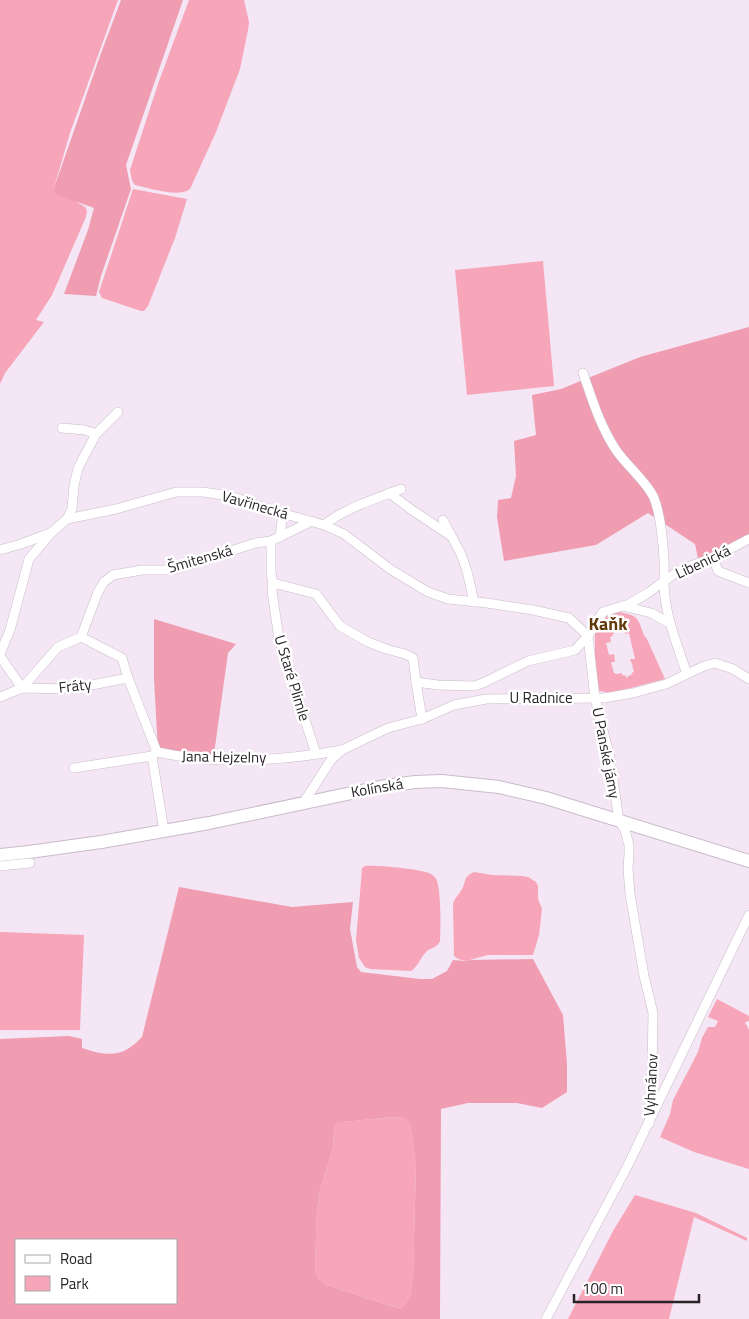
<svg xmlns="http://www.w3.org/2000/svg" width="749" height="1319" font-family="'Titillium Web',sans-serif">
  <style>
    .green { fill: #f7a5b9; fill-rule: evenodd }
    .forest { fill: #f09cb1; fill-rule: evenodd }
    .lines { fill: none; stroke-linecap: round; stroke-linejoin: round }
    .street-casing { stroke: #c9bbca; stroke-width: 10 }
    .secondary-casing { stroke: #c9bbca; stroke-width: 14 }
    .street { stroke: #fff; stroke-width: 9 }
    .secondary { stroke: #fff; stroke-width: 12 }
    .labels { text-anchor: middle; stroke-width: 5; stroke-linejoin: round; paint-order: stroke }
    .street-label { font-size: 15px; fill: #282329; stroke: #fff }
    .quarter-label { font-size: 18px; font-weight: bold; fill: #61390b; stroke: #fff }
  </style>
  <rect width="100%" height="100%" fill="#f4e6f5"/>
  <g class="green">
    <polygon points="0,0 118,0 70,133 54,188 85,207 87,211 86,217 52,295 36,320 44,322 5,373 0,384"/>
    <path d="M 189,0 L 244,0 L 249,22 L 248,30 L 240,69 L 216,132 L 190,189 C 180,198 148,188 135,185 L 132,181 L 130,170 L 158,84 Z"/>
    <polygon points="133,189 187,199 175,238 148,306 144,311 141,311 102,298 99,292"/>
    <polygon points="543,261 554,386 467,395 455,270"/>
    <path d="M 619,612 C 641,616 637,619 645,637 L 646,637 L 665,679 L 611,693 L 599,691 L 595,667 L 595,629 L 606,614 ZM 624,625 L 623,627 L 625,634 L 629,633 L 635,659 L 630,659 L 632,664 L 633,665 L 632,665 L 634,672 L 633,672 L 631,675 L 631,676 L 630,675 L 626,678 L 626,676 L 623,675 L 622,676 L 622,673 L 617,674 L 614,673 L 611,662 L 615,662 L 614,654 L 609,655 L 606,643 L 611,642 L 610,637 L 612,637 L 612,635 L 614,634 L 612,627 L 614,628 L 617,626 L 620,627 Z"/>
    <path d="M 365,866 C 377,865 421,869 431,874 C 433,875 435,877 436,879 C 441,886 441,931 440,941 C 437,948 432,947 427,951 C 420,957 419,966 411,971 L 370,969 L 365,967 L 359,958 L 356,940 L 361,881 L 362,868 Z"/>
    <path d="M 474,872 L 492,875 L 521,876 L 528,877 L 536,882 L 538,886 L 538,899 L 542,909 L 539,935 L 533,955 L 488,955 L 466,961 L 458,959 L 454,956 L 453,904 C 455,897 459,895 462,889 C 467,881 462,878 474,872 Z"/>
    <polygon points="0,932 84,935 80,1030 0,1030"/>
    <polygon points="717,999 749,1016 749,1021 745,1022 749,1030 749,1169 694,1152 660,1137 670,1114 673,1100 698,1052 702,1038 708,1027 715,1027 718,1021 708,1017"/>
    <polygon points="393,1117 403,1118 410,1123 416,1164 413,1277 410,1296 404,1306 402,1308 390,1306 327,1285 318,1278 316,1273 315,1265 317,1210 320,1190 333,1148 334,1130 336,1124 343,1122"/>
    <polygon points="635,1195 696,1213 747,1238 747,1241 694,1217 669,1319 568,1319 613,1231"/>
  </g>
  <g class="forest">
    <polygon points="121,0 183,0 126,165 131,189 101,276 96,296 64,294 88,230 94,208 58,195 54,192 54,188 100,56"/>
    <polygon points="749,327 749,538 699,563 695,544 648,513 596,545 504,561 497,517 498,500 511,498 516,476 514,441 536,435 532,395 561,389 640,357"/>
    <polygon points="154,619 236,644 228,653 213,761 158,751 154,679"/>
    <path d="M 179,887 L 292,907 L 353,902 L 350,929 L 357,967 L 361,972 L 420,979 L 432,979 L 447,971 L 453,960 L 466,961 L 471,960 L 533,959 L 563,1015 L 567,1064 L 567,1092 L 542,1108 L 517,1103 L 468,1103 L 441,1109 L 440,1319 L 0,1319 L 0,1039 L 69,1036 L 82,1039 L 82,1048 C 96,1053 115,1058 129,1048 C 134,1045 138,1041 142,1037 ZM 393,1117 L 403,1118 L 410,1123 L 416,1164 L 413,1277 L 410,1296 L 404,1306 L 401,1308 L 390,1306 L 327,1285 L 318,1278 L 316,1273 L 315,1265 L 317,1210 L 320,1190 L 333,1148 L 334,1130 L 336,1124 L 343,1122 ZM 16,1240 L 176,1240 L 176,1303 L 16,1303 Z"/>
  </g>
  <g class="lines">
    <g class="street-casing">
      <g id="street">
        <path d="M 583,373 C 592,399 600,426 616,450 C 626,465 648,483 654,498 C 662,518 665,560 664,581 L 648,593 L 629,604 L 603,612 L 588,636 L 595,698 L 610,758 L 619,821 L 625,830 L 629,845 L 629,854 L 628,869 L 630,894 L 644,976 L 653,1013 L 652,1071 L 649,1124"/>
        <polyline points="62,428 85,430 96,434"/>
        <polyline points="389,493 412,510 451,536"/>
        <polyline points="67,519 116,509 176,492 203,492 230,496 281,513 324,525 344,534 390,569 428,592 448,599 487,603 533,610 569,618 588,636 575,650 528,661 483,683 474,686 438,685 416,682"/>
        <polyline points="443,520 461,554 467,571 474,602"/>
        <path d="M 324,525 C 342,510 379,497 401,489"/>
        <polyline points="280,537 282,520 281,513"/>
        <polyline points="271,541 271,573 273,583 272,591 279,639 316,754"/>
        <polyline points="0,550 21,544 50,533"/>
        <polyline points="713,558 718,571 749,583"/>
        <polyline points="273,583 316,594 340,626 368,642 386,649 405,654 413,658 416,682 422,719"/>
        <polyline points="623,606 651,613 669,623"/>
        <polyline points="81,637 122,658 128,678 157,752"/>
        <polyline points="0,654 10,630 29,559 51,533 67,519 72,509 74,486 78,468 96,434 118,412"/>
        <polyline points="0,656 22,688"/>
        <path d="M 687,674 C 677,644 664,614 664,581 L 682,569 L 713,558 L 749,539"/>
        <polyline points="22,688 58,647 81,637 98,592 104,582 113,575 142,570 173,570 255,543 271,541 312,521"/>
        <polyline points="0,697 22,688 71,689 128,678"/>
        <path d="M 157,752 C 217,765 282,761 342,750"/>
        <polyline points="157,752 152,756 164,831"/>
        <polyline points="74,768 152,756"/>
        <polyline points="304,802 331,760 342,750 388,728 422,719 454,705 486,699 604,698 633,693 666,684 704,666 715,663 733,669 749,679"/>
        <polyline points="0,866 30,863"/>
        <polyline points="546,1319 627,1167 749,915"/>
      </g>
    </g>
    <g class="secondary-casing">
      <polyline id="secondary" points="0,855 29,852 101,842 209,823 380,787 415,782 442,781 499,787 546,798 749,861"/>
    </g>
    <use href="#street" class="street"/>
    <use href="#secondary" class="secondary"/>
  </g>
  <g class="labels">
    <g class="street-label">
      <text transform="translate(255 505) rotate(16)" y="5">Vavřinecká</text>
      <text transform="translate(200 559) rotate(-16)" y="5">Šmitenská</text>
      <text transform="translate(703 562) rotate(-25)" y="5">Libenická</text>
      <text transform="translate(292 678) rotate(73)" y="5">U Staré Plimle</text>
      <text transform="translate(75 686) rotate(-6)" y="5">Fráty</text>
      <text x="541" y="703">U Radnice</text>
      <text transform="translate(606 753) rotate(79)" y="5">U Panské jámy</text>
      <text transform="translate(224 757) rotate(1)" y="5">Jana Hejzelny</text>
      <text transform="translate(377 788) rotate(-10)" y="5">Kolínská</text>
      <text transform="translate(651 1085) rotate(-87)" y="5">Vyhnánov</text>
    </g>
    <g class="quarter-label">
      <text x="608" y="630">Kaňk</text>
    </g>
  </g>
  <rect x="15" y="1239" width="162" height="65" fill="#ffffff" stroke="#a9a7a9"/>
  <rect x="25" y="1255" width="25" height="8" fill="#ffffff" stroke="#a9a7a9"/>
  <text x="60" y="1264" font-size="15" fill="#282329">Road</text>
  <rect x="25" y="1276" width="25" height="15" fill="#f7a5b9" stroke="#a9a7a9"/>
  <text x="60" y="1289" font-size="15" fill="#282329">Park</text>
  <path d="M574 1294v8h125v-8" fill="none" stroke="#282329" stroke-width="2.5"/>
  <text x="582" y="1294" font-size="15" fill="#282329" stroke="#ffffff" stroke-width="4" paint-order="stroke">100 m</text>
</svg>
